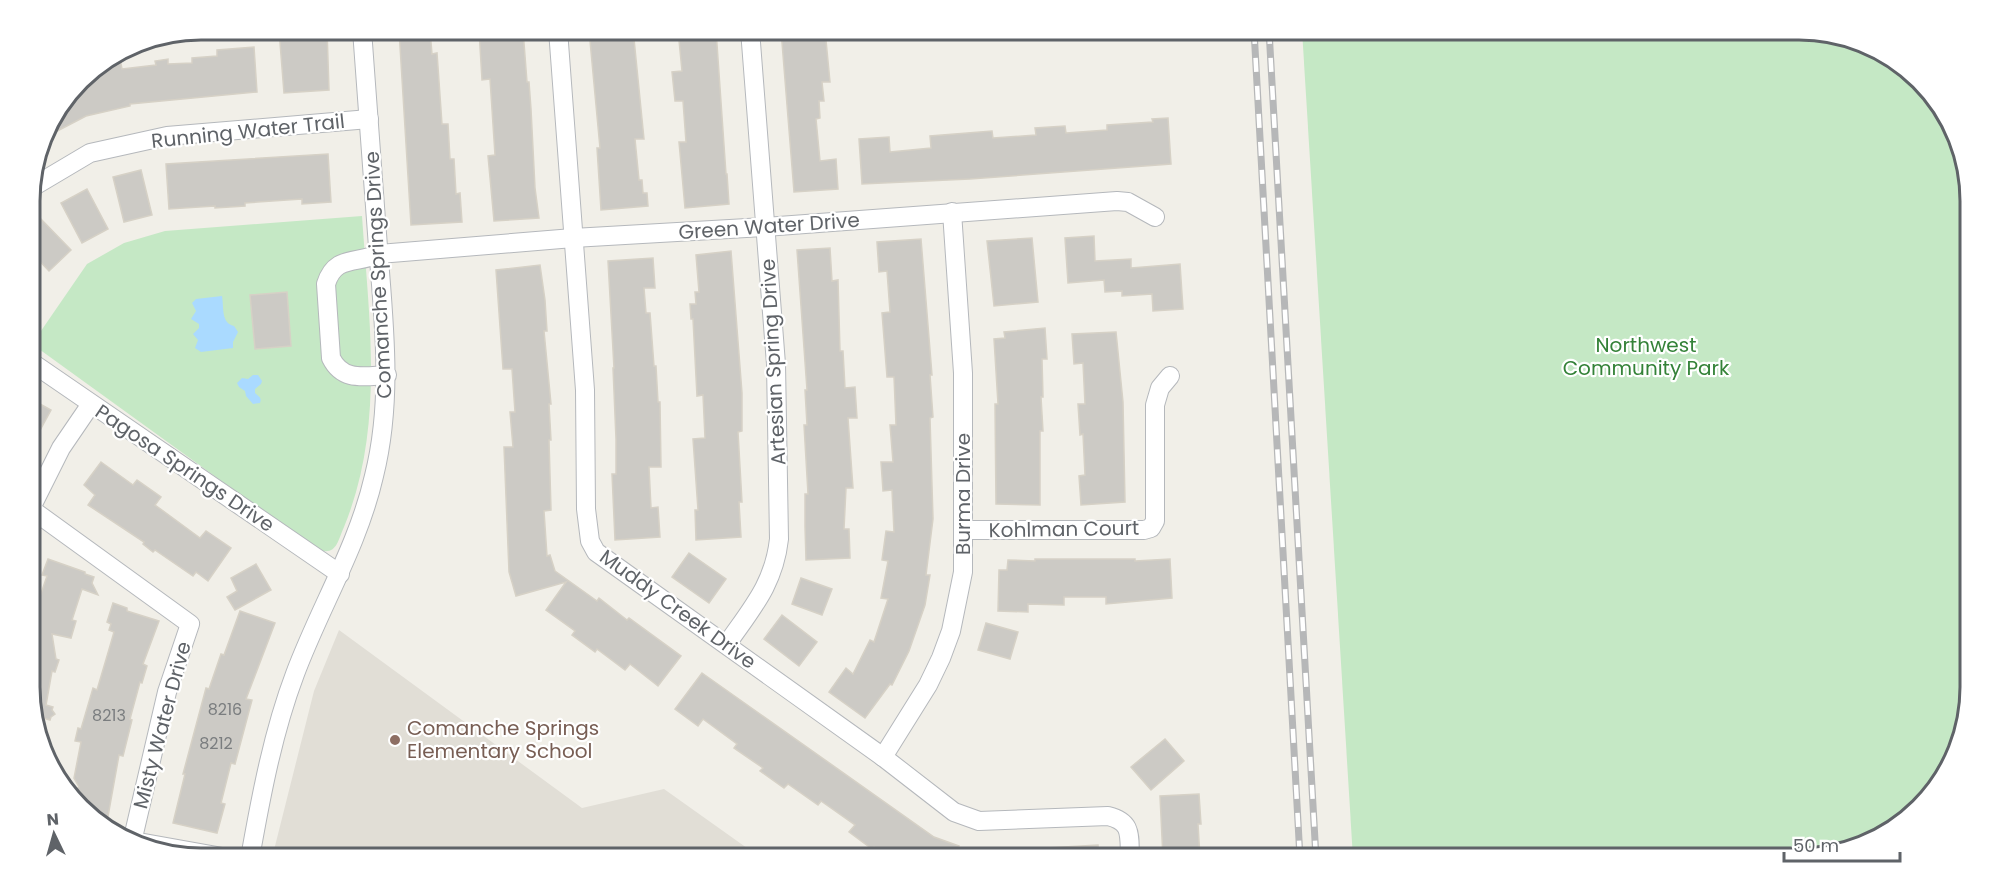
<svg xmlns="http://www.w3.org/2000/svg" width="2000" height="888" font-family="Poppins,sans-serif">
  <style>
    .education { fill: #e1ded6 }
    .green { fill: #c5e8c5 }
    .water { fill: #aadaff }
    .building { fill: #cccac5; stroke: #d6d1c6; stroke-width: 1.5 }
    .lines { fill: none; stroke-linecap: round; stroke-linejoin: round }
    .minor-casing { stroke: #b5b8bc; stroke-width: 20 }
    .minor { stroke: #fff; stroke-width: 18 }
    .rail-casing { stroke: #b6b7b8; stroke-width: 7 }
    .rail { stroke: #fff; stroke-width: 4.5; stroke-dasharray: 14; stroke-linecap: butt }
    .education-dot { fill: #8d6e63; stroke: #fff; stroke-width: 2 }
    .labels { text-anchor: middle; stroke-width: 4.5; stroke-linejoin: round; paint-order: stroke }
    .number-label { font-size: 16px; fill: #7a7d7f }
    .street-label { font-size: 20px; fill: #5f6368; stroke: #fff }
    .park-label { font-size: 20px; fill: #348238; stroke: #fff }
    .education-label { font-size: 20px; fill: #785e54; stroke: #fff; text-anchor: start }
    .rim { fill: none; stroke: #5f6368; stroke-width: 3 }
  </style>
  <rect width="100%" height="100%" fill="#f1efe8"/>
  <polygon class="education" points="339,630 582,808 664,789 761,858 272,858 314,691"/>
  <g class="green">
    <polygon points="1302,30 1798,30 1864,43 1934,97 1968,179 1970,686 1957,752 1894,829 1809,858 1353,858"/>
    <path d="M 362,216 C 369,320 385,427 344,527 C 337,543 336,558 314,548 L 32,344 L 87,264 L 124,243 L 165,231 Z"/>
  </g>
  <g class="water">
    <path d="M 222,296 C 224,308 221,323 234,326 L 238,332 L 233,342 L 233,348 L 201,352 L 195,348 L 198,340 L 193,334 L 199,328 L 199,324 L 191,319 L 196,311 L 192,303 L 196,299 Z"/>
    <path d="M 253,375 L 258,375 L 262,381 L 261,384 L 255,389 L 255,393 C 259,397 262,397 260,403 L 253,404 L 246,396 L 245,391 L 239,387 L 237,383 L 242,378 L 248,379 Z"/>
  </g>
  <g class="building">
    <polygon points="279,30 327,30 329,90 284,93"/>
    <polygon points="399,30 430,30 432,54 437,53 442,124 448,124 450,159 454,159 456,194 460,193 462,222 411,225"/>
    <polygon points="479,30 523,30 527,82 529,82 531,109 535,188 539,218 494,221 488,156 495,155 490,79 482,80"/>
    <polygon points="589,30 628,30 628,39 634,39 644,139 635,139 639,180 642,180 643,193 647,193 648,206 601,210 597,148 600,148"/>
    <polygon points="678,30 716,30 726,174 727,174 729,204 685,208 679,142 686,142 683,101 675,101 672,72 682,71"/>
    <polygon points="781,30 825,30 830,82 822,82 824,101 819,101 820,118 816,119 820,161 836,159 838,189 794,192"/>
    <polygon points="254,47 257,92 130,104 130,106 86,116 44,138 48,126 88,73 105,62 120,59 122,69 156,65 155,61 168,59 168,64 192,63 192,58 217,56 217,50"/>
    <polygon points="1168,118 1171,164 970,179 862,184 859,139 889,137 890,152 931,148 930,136 992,131 993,138 1036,135 1035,128 1065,126 1066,133 1107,130 1107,125 1153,122 1152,119"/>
    <polygon points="328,154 331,202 302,204 302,199 245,203 245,206 215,208 215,206 169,209 166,164"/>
    <polygon points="141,170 152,215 124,222 113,177"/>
    <polygon points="87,189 108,229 82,243 61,203"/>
    <polygon points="39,217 71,250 49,271 31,252 30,225"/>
    <polygon points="1094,236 1095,261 1131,259 1131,268 1180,264 1183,309 1153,311 1152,294 1122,296 1122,291 1105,292 1104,280 1068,283 1065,238"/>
    <polygon points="1032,238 1038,302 994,306 987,241"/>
    <polygon points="921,239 932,375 930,375 933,417 930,418 933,519 926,575 930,575 925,605 909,651 892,685 890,684 865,718 829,692 846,668 853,674 870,640 874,642 888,599 881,598 888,561 882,560 886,531 894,532 892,490 883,491 881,462 893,462 890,425 896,425 894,377 887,377 882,313 890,312 887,271 879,272 877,242"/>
    <polygon points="830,248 832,281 838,280 840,351 843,351 845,388 855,387 857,418 848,418 853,488 846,488 844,529 849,529 850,558 806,560 805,526 805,494 808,494 804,425 807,425 805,390 807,390 797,250"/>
    <polygon points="731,251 742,393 742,431 738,432 742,502 739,502 741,537 696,540 695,510 698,510 693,439 705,438 703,395 697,396 693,319 691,319 690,304 696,304 695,292 699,292 696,255"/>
    <polygon points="653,258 655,288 644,288 646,313 650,313 654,366 656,366 658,402 660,402 661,467 649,467 651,508 658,507 660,537 615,540 612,474 616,474 616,439 613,368 614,368 608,261"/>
    <polygon points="540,265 545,300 547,331 544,331 551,404 549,404 551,440 549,440 551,510 544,511 547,556 550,555 555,571 597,601 599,598 627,620 629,618 681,656 658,686 630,664 625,670 597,649 595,652 572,635 575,631 546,610 566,582 516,596 509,572 504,447 513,447 510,412 515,412 512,369 503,369 496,270"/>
    <polygon points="287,292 291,346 255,349 250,295"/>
    <polygon points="1045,328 1047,359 1042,359 1043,397 1041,397 1043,431 1040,431 1040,505 996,504 995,404 998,404 994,339 1005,338 1004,332"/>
    <polygon points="1116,332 1123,402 1125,502 1081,505 1079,476 1085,475 1083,434 1080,435 1078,404 1085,404 1083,363 1074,364 1072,334"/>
    <polygon points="31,399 51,410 31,447"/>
    <polygon points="101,462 133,485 137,480 161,497 155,505 200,538 206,531 231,548 208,581 196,572 193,576 155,550 153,552 143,544 144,542 88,505 95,495 84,485"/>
    <polygon points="689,553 726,579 709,603 672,577"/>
    <polygon points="48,559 85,572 85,574 94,577 92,583 98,595 82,589 72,620 76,621 71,638 52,634 56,659 59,660 55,672 52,671 46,705 53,707 52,710 55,714 51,717 50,720 43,718 40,729 32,709 31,606 36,608 47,576 42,575"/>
    <polygon points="1035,559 1135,559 1135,561 1170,559 1172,598 1106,604 1106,597 1064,597 1064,605 1028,604 1028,612 998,611 999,570 1007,570 1008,560 1035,561"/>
    <polygon points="256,564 271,590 235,610 227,597 237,591 231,578"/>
    <polygon points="801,578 832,589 822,615 792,604"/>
    <polygon points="113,603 127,608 127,611 159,621 143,664 147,666 142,683 140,682 130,719 132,720 123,756 119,755 107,822 69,794 79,787 74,778 81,742 75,741 78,728 81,729 93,688 97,690 110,646 114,632 109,630 111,624 107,622"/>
    <polygon points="240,611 275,623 246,699 252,700 235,764 231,763 221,803 225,804 217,833 173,823 185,774 183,774 206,688 209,689 221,654 224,655"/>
    <polygon points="782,615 817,642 799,666 764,639"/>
    <polygon points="986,623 1018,632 1010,659 978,650"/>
    <polygon points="702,673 934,837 959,846 955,858 889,858 874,847 872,849 849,832 855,825 821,801 818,805 788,784 784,788 760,771 763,768 734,748 737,744 703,719 698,726 675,709"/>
    <polygon points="1165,739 1184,761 1151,790 1131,767"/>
    <polygon points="1199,794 1201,824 1198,824 1200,858 1163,858 1160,796"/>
    <polygon points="1098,845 1099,858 1048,858 1047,848"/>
  </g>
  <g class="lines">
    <g class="minor-casing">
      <g id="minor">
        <path d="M 558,30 L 585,390 L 586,509 L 590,541 L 596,552 L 883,757 L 954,812 L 979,821 L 1108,816 C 1133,822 1129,836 1130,858"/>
        <polyline points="31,188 90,153 167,136 369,119"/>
        <polyline points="31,362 340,574"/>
        <path d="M 387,375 C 364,376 343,382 331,358 L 326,284 C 335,255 356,264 379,254 L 573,238 L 765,227 L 1117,201 L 1128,202 L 1155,217"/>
        <polyline points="31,508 61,448 91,404"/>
        <polyline points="31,509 190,624 167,692 132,842"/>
        <polyline points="963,530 1144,530 1151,528 1155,521 1155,405 1160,388 1170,376"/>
        <path d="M 727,644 C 752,608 774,584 779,539 L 776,364 L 750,30"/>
        <polyline points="883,757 928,685 941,658 951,631 963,572 963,373 952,212"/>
        <polyline points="133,841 228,858"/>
        <path d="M 250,858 C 261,796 273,732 295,674 C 320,607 358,546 374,476 C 393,400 384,324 378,247 C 373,174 367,102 362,30"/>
      </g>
    </g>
    <use href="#minor" class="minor"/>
    <g class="rail-casing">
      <g id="rail">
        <polyline points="1254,30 1300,858"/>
        <polyline points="1269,30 1316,858"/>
      </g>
    </g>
    <use href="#rail" class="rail"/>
  </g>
  <circle class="education-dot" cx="395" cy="740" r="6"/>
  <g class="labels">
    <g class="number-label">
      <text x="225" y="715">8216</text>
      <text x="109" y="721">8213</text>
      <text x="216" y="749">8212</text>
    </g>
    <g class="street-label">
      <text transform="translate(248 131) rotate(-6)" y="7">Running Water Trail</text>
      <text transform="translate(769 226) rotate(-4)" y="7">Green Water Drive</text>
      <text transform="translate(378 275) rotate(-93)" y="7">Comanche Springs Drive</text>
      <text transform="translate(773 362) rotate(-93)" y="7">Artesian Spring Drive</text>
      <text transform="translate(185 468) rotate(34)" y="7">Pagosa Springs Drive</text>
      <text transform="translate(963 494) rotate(-90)" y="7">Burma Drive</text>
      <text transform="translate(1064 529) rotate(-1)" y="7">Kohlman Court</text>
      <text transform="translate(678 609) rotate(36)" y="7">Muddy Creek Drive</text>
      <text transform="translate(162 725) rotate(-75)" y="7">Misty Water Drive</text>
    </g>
    <g class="park-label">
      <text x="1646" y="352">Northwest<tspan x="1646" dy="23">Community Park</tspan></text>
    </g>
    <g class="education-label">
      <text x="407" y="735">Comanche Springs<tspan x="407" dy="23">Elementary School</tspan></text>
    </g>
  </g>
  <path d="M0 0H2000V888H0ZM201 40H1799A161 161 0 0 1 1960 201V687A161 161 0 0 1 1799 848H201A161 161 0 0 1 40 687V201A161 161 0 0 1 201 40Z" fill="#fff" fill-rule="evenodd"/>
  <path class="rim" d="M201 40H1799A161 161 0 0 1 1960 201V687A161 161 0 0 1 1799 848H201A161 161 0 0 1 40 687V201A161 161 0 0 1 201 40Z"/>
  <g transform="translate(54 834) rotate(355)" stroke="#ffffff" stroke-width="4.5" paint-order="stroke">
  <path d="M0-4.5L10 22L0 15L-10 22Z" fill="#5f6368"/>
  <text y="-9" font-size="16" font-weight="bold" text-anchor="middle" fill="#5f6368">N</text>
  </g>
  <path d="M1784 852v9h116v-9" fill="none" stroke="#5f6368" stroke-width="3"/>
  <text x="1793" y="852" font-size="18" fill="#5f6368" stroke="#ffffff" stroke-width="4.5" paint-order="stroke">50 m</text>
</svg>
